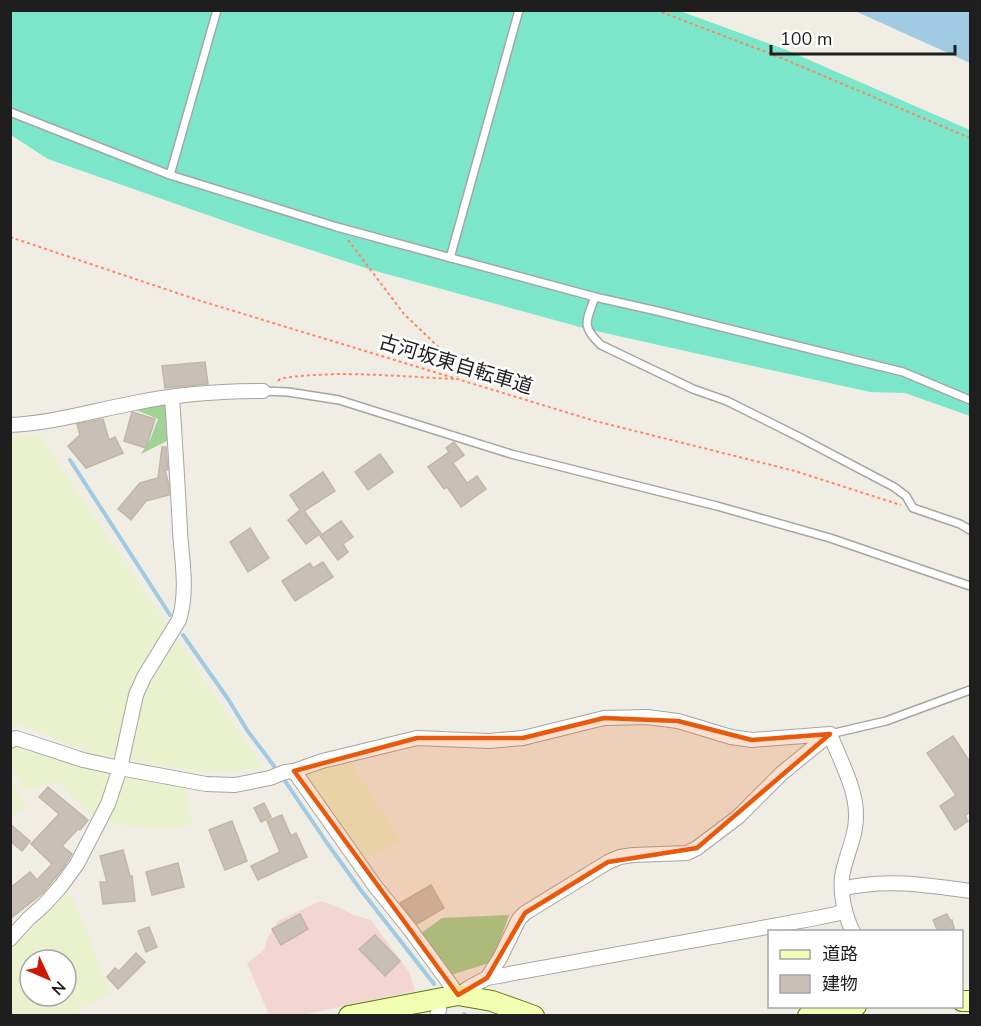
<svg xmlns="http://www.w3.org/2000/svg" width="981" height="1026" font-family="'Nunito Sans','Noto Sans JP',sans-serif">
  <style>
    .commercial { fill: #f3d6d1 }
    .farmland { fill: #eaf1cd; fill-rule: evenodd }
    .forest { fill: #a0d395 }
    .pitch { fill: #7be6c9 }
    .water { fill: #a0cbe2 }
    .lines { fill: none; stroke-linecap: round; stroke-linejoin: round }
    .stream { stroke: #a0cbe2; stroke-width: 4 }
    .building { fill: #c8c0b6; stroke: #c3b6a5; stroke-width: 1.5 }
    .lane-casing { stroke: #a5a5a5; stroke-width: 10 }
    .street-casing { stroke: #a5a5a5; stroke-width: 16 }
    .secondary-casing { stroke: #5f7b00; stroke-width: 22 }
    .path { stroke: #ff8766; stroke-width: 2; stroke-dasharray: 3 3; stroke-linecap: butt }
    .lane { stroke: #fff; stroke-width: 7 }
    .street { stroke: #fff; stroke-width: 14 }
    .secondary { stroke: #f2ffb3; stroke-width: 20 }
    .marked { fill: #e8590c; fill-opacity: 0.2; stroke: #e8590c; stroke-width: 4.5; stroke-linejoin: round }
    .labels { text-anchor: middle; stroke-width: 5; stroke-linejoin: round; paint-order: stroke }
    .street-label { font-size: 20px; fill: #1e1e1e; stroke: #fff }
  </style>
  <rect width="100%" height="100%" fill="#f0ede4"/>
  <polygon class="commercial" points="320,901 333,905 354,915 371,920 409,972 415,991 302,1015 269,1015 247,963 264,950 267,939 278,921"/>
  <g class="farmland">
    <polygon points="39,434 263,768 201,772 94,754 19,724 11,730 11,437"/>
    <polygon points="21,744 185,786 192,824 163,829 136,827 110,822 90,813 57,781 25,791 11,767 10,749"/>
    <polygon points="349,761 401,841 365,859 302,775"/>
    <polygon points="10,777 27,807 11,815 10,815"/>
    <path d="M 70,891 L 111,994 L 78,1009 L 80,1015 L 11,1016 L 11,951 L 22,934 L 40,913 ZM 30,960 L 66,960 L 66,996 L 30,996 Z"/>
  </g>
  <g class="forest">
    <polygon points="161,402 168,409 167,441 141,454 150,440 158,419 131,408"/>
    <polygon points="509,915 498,946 489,963 451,975 420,934 442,918"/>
  </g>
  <polygon class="pitch" points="10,11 680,11 784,49 970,130 970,416 905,393 870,392 587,329 372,270 262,234 48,159 11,135"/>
  <polygon class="water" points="855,11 970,11 970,63"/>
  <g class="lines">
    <g class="stream">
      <polyline points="70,460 170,615"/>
      <polyline points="183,635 228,699 247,730 274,766"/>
      <polyline points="285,781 327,843 360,889 434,984"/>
      <polyline points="464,1014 466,1016"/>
    </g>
  </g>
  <g class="building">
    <polygon points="205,362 208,384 165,388 162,366"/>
    <polygon points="132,412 155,419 146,448 124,441"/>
    <polygon points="103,419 109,440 115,437 123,453 86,468 68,446 80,435 77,424"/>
    <polygon points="454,442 464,455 453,463 467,483 477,476 486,489 461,507 447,487 444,489 428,467 449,452 446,448"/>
    <polygon points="162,447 166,447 168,470 165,470 169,485 169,495 146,501 131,520 118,509 140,483 158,478"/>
    <polygon points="380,454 393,472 368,490 355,472"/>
    <polygon points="323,472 335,491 304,511 321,533 306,544 288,520 300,510 290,495"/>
    <polygon points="341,521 353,537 343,544 348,552 338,560 320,536"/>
    <polygon points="250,528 269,558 248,572 230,542"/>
    <polygon points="323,562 333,577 295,601 282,581 310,563 313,568"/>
    <polygon points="953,736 970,762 970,812 965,816 968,821 955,830 940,806 956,795 927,753"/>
    <polygon points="48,787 88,820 80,830 78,829 62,846 72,854 63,868 44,892 10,919 10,888 30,872 37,880 52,864 31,844 59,814 39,797"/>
    <polygon points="264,803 271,817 261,822 254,808"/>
    <polygon points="282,815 291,836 296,833 307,857 258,880 251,866 280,852 267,821"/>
    <polygon points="232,821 247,861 225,870 209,830"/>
    <polygon points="10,824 30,841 22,851 10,841"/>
    <polygon points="123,850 130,876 132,876 135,901 103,904 100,882 107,882 100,856"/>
    <polygon points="178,863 184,887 152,895 146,872"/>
    <polygon points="431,885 444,908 417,924 400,903"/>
    <polygon points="300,914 308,929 281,945 272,929"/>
    <polygon points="947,914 950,920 952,920 955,932 938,932 933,920"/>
    <polygon points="149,927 157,947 146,952 138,931"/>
    <polygon points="375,935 400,961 385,976 359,949"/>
    <polygon points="136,953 145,962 118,989 107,977 115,968 119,971"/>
  </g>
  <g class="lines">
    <g class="lane-casing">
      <g id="lane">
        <polyline points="10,112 170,175 337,227 595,297 657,311 903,372 970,400"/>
        <polyline points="170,175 217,10"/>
        <polyline points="450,258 519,10"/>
        <path d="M 595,297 C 586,322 581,326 601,345 L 693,389 L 727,401 L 797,436 L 894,487 L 906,496 L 913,508 L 960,524 L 970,530"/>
        <polyline points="263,391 288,392 339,400 511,454 717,506 830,538 970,586"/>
        <polyline points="830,734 886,721 970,690"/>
      </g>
    </g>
    <g class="street-casing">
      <g id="street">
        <path d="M 10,425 C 53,423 92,411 134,403 C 177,394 219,391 263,391"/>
        <path d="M 830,734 C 839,758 856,788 856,814 C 857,836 845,856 842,877 C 840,895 845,916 853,932"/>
        <polyline points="10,741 16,738 83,760 120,768 206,784 235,785 270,778 285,772 294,771 322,761 417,738 489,741 523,738 604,718 647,717 678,721 731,737 752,740 830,734"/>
        <polyline points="294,771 375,886 409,928 458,995 470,987 487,978 811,919 836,914 845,910"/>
        <path d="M 842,889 C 883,878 928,885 970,891"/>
        <path d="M 10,939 L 28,919 L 45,904 L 61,886 L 77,864 L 108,804 L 120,768 L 136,695 L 144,677 L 179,620 C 188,592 182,560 180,532 C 178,487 175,442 172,397"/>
        <polyline points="487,978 500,958 519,919 525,913 608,862 620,857 633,855 687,853 697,848 738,817 782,773 830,734"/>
        <polyline points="437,1016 439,1010 440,998"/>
      </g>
    </g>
    <g class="secondary-casing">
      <g id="secondary">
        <polyline points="962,1001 970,1001"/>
        <polyline points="349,1016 458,995 492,1001 534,1016"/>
        <polyline points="808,1016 856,1006"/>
      </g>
    </g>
    <g class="path">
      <polyline points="656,10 779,57 970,138"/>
      <polyline points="10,237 201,301 595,421 795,471 901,505"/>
      <polyline points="348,240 404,314 453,361 459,380"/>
      <path d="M 278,381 L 280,379 C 299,375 317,375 336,374 C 376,374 414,377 454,379"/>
    </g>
    <use href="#lane" class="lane"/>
    <use href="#street" class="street"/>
    <use href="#secondary" class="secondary"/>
  </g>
  <path class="marked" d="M 604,718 L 678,721 L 752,740 L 830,734 L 697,848 L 608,862 L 525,913 L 487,978 L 458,995 L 294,771 L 417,738 L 523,738 Z"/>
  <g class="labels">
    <g class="street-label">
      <text transform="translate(456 364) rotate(17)" y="7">古河坂東自転車道</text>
    </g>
  </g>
  <rect width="981" height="1026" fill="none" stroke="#1e1e1e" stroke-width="24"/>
  <rect x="768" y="930" width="195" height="78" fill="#ffffff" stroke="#a5a5a5" stroke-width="1.5"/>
  <rect x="780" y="950" width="30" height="9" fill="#f2ffb3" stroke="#a5a5a5" stroke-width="1.5"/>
  <text x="822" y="960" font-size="18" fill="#1e1e1e">道路</text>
  <rect x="780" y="975" width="30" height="18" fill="#c8c0b6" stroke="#a5a5a5" stroke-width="1.5"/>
  <text x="822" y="990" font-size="18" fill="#1e1e1e">建物</text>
  <g transform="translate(48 978) rotate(134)"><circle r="28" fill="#ffffff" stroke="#a5a5a5" stroke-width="1.5"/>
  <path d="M0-4.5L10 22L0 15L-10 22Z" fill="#cd1800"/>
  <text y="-9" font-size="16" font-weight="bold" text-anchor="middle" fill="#1e1e1e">N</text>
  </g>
  <path d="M771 45v9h184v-9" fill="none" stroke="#1e1e1e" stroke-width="3"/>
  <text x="780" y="45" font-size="18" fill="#1e1e1e" stroke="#ffffff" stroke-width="4.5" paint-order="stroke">100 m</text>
</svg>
